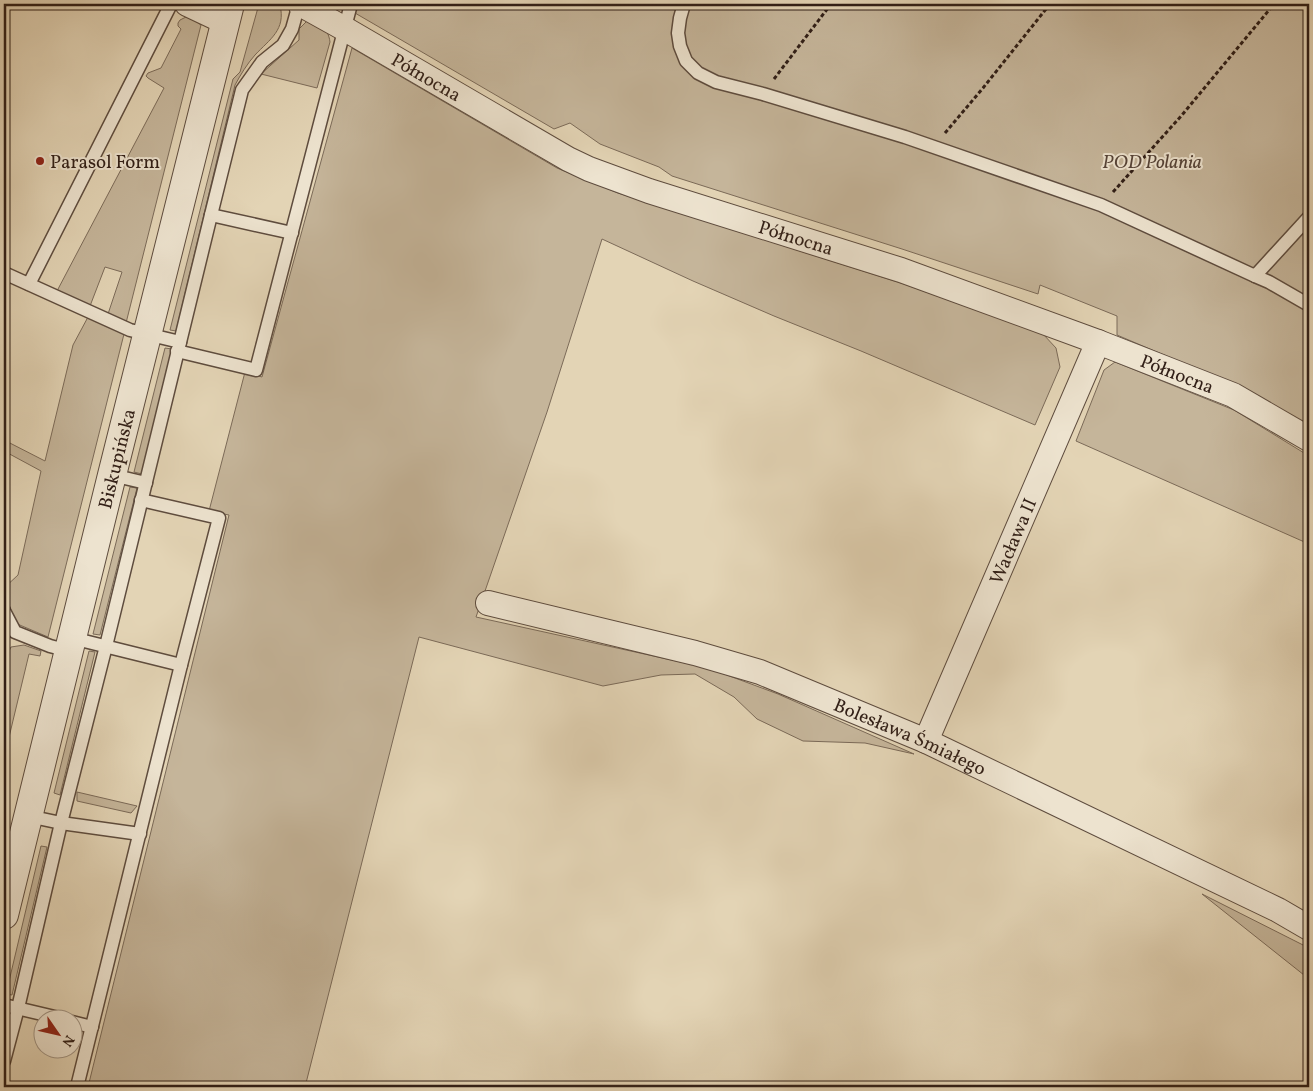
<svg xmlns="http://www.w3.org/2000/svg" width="1313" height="1091" font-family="Vollkorn,serif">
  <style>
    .green { fill: #c5b59a; stroke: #7b6a58 }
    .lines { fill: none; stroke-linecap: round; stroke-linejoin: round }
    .service-casing { stroke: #5e4c3e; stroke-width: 15 }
    .minor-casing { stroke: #5e4c3e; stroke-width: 26 }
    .tertiary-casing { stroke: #5e4c3e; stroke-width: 30 }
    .path { stroke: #311f17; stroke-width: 3; stroke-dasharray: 4 2.5; stroke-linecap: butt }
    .service { stroke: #ede3cf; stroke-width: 12 }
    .minor { stroke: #ede3cf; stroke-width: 24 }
    .tertiary { stroke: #ede3cf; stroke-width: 28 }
    .poi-dot { fill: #8f2418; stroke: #ede3cf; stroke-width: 2 }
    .labels { text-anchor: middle; stroke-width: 4; stroke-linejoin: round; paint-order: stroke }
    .street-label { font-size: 19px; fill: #311f17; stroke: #ede3cf }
    .poi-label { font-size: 19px; fill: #311f17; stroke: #ede3cf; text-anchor: start }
    .park-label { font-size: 19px; font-style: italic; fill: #564438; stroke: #ede3cf }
  </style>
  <rect width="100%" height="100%" fill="#e3d4b5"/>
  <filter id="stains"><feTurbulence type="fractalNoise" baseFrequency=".004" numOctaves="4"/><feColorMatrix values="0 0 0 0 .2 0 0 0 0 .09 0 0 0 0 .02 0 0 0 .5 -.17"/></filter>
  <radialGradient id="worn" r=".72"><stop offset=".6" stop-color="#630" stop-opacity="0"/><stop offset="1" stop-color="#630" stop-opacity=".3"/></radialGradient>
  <g class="green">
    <path d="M 259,4 L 277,4 L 280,5 C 286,30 270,39 255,55 C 247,64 241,74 235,85 L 176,331 L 170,330 L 233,79 L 240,72 Z"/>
    <polygon points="357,4 1309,4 1309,427 1232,384 1117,335 1117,316 1040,285 1038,294 902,249 672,176 659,167 600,144 570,123 554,129 355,13"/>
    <polygon points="188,16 201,25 126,323 108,314 122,272 105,267 90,306 57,291 164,88 148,78 146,76 148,73 161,68 181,29 178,26 178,23 180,20"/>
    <path d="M 307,21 C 320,26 328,27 330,42 L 317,88 L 261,74 L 299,40 L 299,29 Z"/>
    <polygon points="352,48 557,168 618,193 904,284 1043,334 1056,348 1060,367 1035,425 861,351 774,316 693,281 602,239 547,412 476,617 708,668 778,694 914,754 865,743 803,741 757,719 734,697 695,674 661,675 603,686 419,637 305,1087 88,1087 229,515 209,511 245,372 262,377"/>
    <polygon points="88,317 124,334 48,637 15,623 4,588 18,575 41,471 4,451 4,440 45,461 73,345"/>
    <polygon points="165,348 172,349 142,474 134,472"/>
    <polygon points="1115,362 1234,410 1309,456 1309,544 1076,441 1104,370"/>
    <polygon points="130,487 137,488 100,635 93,634"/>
    <polygon points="24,645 41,651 40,656 29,654 4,758 4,661 11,647"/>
    <polygon points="89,651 95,652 60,795 54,793"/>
    <polygon points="77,792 137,806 131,813 77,801"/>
    <polygon points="41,846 47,847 12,995 6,994"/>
    <polygon points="1202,894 1309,948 1309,979"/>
  </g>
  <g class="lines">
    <g class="service-casing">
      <g id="service">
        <polyline points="684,4 680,18 678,33 680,46 686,61 698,73 716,82 763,94 905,137 1101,205 1255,276 1309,217"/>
        <polyline points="211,215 292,233"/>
        <polyline points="4,273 130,330 180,342"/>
        <polyline points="1255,276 1269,282 1309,305"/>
        <polyline points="29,284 171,4"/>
        <polyline points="177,351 256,370 351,4"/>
        <polyline points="112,475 146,483"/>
        <polyline points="4,611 15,632 50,646 69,651"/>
        <polyline points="72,638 181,665"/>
        <polyline points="28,816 61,823 140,834"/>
        <polyline points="4,1005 59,1018"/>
        <polyline points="72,1022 92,1027"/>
        <polyline points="4,1061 18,1008 61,823 106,646 211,215 242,90 262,62 283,45 292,29 299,4"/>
        <polyline points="77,1087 181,665 219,518 141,500"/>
      </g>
    </g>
    <g class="minor-casing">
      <g id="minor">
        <polyline points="187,4 225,22"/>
        <path id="s1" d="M 300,4 L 345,29 L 568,159 L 589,169 L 649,191 L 901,270 L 1098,342 L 1233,395 L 1309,439"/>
        <path id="s2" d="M 488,603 L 695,653 L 760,672 L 926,741 L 1278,910 L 1309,928"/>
        <path id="s3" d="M 926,741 L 1098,342"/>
      </g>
    </g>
    <g class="tertiary-casing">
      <g id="tertiary">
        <path id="s4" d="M 4,915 L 112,475 L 230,4"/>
      </g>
    </g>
    <g class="path">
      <polyline points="4,24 8,4"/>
      <polyline points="774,79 831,4"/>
      <polyline points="945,133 983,88 1050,4"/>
      <polyline points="1113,192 1182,115 1274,4"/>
    </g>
    <use href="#service" class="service"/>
    <use href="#minor" class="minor"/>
    <use href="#tertiary" class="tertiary"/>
  </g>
  <circle class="poi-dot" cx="40" cy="161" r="5"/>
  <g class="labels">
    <g class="street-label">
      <text dy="7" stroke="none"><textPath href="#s1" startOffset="146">Północna</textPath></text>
      <text dy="7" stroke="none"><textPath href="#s1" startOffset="551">Północna</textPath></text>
      <text dy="7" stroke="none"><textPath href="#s1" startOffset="956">Północna</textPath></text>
      <text dy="7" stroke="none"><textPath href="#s4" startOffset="470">Biskupińska</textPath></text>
      <text dy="7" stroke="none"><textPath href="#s3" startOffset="218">Wacława II</textPath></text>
      <text dy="7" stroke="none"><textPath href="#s2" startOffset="444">Bolesława Śmiałego</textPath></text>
    </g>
    <g class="poi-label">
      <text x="50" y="168">Parasol Form</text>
    </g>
    <g class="park-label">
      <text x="1152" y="168">POD Polania</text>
    </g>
  </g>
  <rect width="1313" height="1091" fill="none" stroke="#e3d4b5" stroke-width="20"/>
  <rect x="5" y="5" width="1303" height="1081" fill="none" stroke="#311f17" stroke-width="2.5"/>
  <rect x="10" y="10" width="1293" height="1071" fill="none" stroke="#311f17"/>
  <g transform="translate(58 1034) rotate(124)"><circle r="24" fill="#ede3cf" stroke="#a29585"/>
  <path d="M0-4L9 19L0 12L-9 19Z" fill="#8f2418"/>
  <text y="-8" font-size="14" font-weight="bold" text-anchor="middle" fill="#311f17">N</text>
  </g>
  <rect width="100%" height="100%" filter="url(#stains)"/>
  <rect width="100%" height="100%" fill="url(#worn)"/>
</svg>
